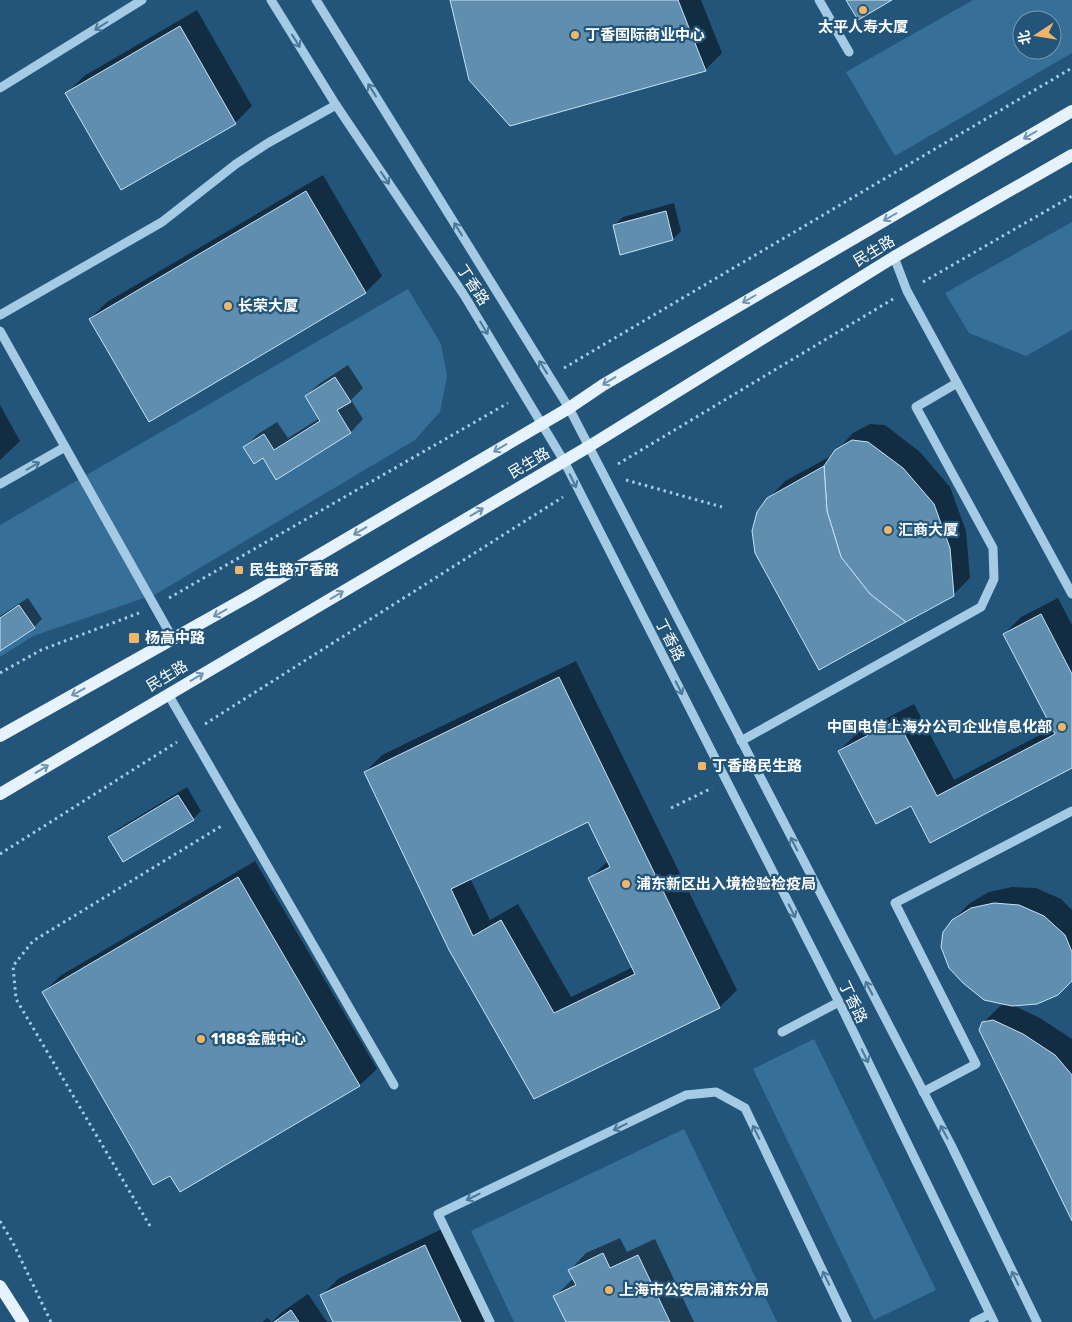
<svg xmlns="http://www.w3.org/2000/svg" width="1072" height="1322" font-family="Rubik,'Noto Sans SC',sans-serif">
  <style>
    .green { fill: #366f98; fill-rule: evenodd }
    .shadow { fill: #0007; fill-rule: evenodd }
    .building { fill: #608eae; stroke: #c8e2f4; fill-rule: evenodd }
    .lines { fill: none; stroke-linecap: round; stroke-linejoin: round }
    .path { stroke: #a5cbe4; stroke-width: 3; stroke-dasharray: 2.5 4; stroke-linecap: butt }
    .minor { stroke: #a5cbe4; stroke-width: 9 }
    .major { stroke: #e6f2fc; stroke-width: 12 }
    .oneway { stroke: #4a789a }
    .oneway2 { stroke: #7194ae }
    .poi-dot { fill: #efb669; stroke: #23557a; stroke-width: 2 }
    .labels { text-anchor: middle; stroke-width: 4.5; stroke-linejoin: round; paint-order: stroke }
    .poi-label { font-size: 15px; font-weight: bold; fill: #fff; stroke: #23557a; text-anchor: start }
    .street-label { font-size: 15px; fill: #fff; stroke: #23557a }
  </style>
  <rect width="100%" height="100%" fill="#23557a"/>
  <g class="green">
    <path d="M 973,0 L 1072,0 L 1072,53 L 895,156 L 846,72 ZM 1022,20 L 1052,20 L 1052,50 L 1022,50 Z"/>
    <polygon points="1072,222 1072,330 1026,356 969,333 945,293"/>
    <polygon points="408,289 441,344 447,376 440,412 415,440 156,594 33,636 0,657 0,525"/>
    <polygon points="814,1039 936,1290 874,1320 753,1069"/>
    <polygon points="684,1129 777,1322 514,1322 471,1231"/>
  </g>
  <g class="shadow">
    <polygon points="451,0 701,0 722,53 705,70"/>
    <polygon points="197,10 252,106 235,123 67,93 84,76"/>
    <polygon points="323,175 382,276 366,292 90,319 107,302"/>
    <polygon points="674,203 681,231 673,239 614,225 623,217"/>
    <polygon points="348,365 363,388 351,400 363,419 351,432 277,478 263,457 245,447 258,434 277,422 288,438 320,418 306,396 319,384"/>
    <polygon points="0,405 20,441 0,460"/>
    <polygon points="870,424 885,425 920,452 950,487 966,531 970,578 953,595 768,499 785,481 833,455 853,433"/>
    <polygon points="28,598 42,619 34,627 0,649 0,616"/>
    <polygon points="1058,598 1072,625 1072,767 912,804 839,751 856,734 914,704 954,780 1053,728 1004,634 1021,617"/>
    <path d="M 576,661 L 737,990 L 720,1007 L 534,1097 L 365,772 L 382,755 ZM 589,820 L 609,860 L 590,878 L 633,967 L 571,997 L 518,904 L 490,920 L 470,878 Z"/>
    <polygon points="187,787 201,811 193,819 109,837 118,829"/>
    <polygon points="255,861 377,1069 360,1085 180,1191 170,1174 43,993 60,976"/>
    <polygon points="1012,887 1036,888 1061,899 1072,910 1072,979 1012,1005 1040,1018 1072,1039 1072,1219 983,1023 1000,1006 1009,1004 953,920 970,903 989,892"/>
    <polygon points="442,1229 486,1322 335,1322 322,1295 339,1278"/>
    <polygon points="620,1238 627,1252 655,1239 694,1322 567,1322 555,1296 574,1278 570,1270 586,1253"/>
    <polygon points="308,1294 327,1322 272,1322 282,1312"/>
    <polygon points="268,1318 271,1322 262,1322"/>
  </g>
  <g class="building">
    <polygon points="450,0 678,0 706,71 510,126 469,80"/>
    <polygon points="846,0 892,0 858,20"/>
    <polygon points="180,26 236,124 121,190 65,93"/>
    <polygon points="306,191 366,293 149,422 89,319"/>
    <polygon points="666,211 673,240 620,255 613,225"/>
    <polygon points="335,377 351,402 337,410 351,433 276,480 263,458 254,464 243,447 264,434 274,450 320,421 305,396"/>
    <polygon points="852,440 868,442 903,468 934,504 950,548 954,596 906,622 870,594 841,557 827,511 824,466 835,450"/>
    <polygon points="824,466 827,511 841,557 870,594 906,622 819,670 755,553 752,531 757,512 767,498"/>
    <polygon points="19,605 35,628 0,651 0,618"/>
    <polygon points="1041,614 1072,674 1072,768 930,843 911,806 876,824 838,751 897,720 937,796 1055,734 1003,634"/>
    <path d="M 559,677 L 720,1008 L 534,1099 L 449,950 L 364,772 ZM 588,822 L 610,867 L 588,878 L 635,974 L 554,1013 L 501,920 L 473,936 L 451,889 Z"/>
    <polygon points="178,795 194,820 123,862 108,837"/>
    <polygon points="238,877 360,1086 180,1192 170,1176 153,1185 42,992"/>
    <polygon points="994,903 1019,905 1044,916 1065,935 1072,952 1072,981 1058,995 1037,1004 1012,1006 984,1000 963,983 949,968 941,947 943,932 952,920 971,908"/>
    <polygon points="993,1020 1023,1034 1055,1055 1072,1075 1072,1221 979,1030 982,1022"/>
    <polygon points="425,1245 461,1322 333,1322 320,1295"/>
    <polygon points="603,1253 610,1268 638,1255 670,1322 566,1322 553,1296 576,1285 568,1270"/>
    <polygon points="291,1310 299,1322 274,1322"/>
  </g>
  <g class="lines">
    <g class="path">
      <polyline points="923,282 1072,196"/>
      <polyline points="564,368 1072,68"/>
      <polyline points="618,464 893,299"/>
      <polyline points="626,480 722,507"/>
      <polyline points="169,598 508,403"/>
      <polyline points="0,673 41,650 139,613"/>
      <polyline points="205,724 563,497"/>
      <polyline points="671,808 712,788"/>
      <polyline points="0,854 177,742"/>
      <polyline points="0,1221 13,1243 51,1322"/>
      <polyline points="150,1226 16,999 13,966 33,941 223,825"/>
    </g>
    <g class="minor">
      <polyline points="271,0 336,105 464,295 564,461 839,1002 994,1322"/>
      <polyline points="316,0 569,408 951,1145 1037,1322"/>
      <polyline points="819,0 849,52"/>
      <polyline points="0,88 142,0"/>
      <polyline points="894,257 907,291 1072,594"/>
      <polyline points="0,315 162,222 236,164 268,143 336,105"/>
      <polyline points="0,331 173,639"/>
      <polyline points="0,484 65,447"/>
      <polyline points="168,694 394,1085"/>
      <polyline points="741,741 981,607 994,579 993,548 916,407 957,383"/>
      <polyline points="782,1032 839,1002"/>
      <polyline points="923,1092 976,1064 895,903 1072,811"/>
      <polyline points="490,1322 438,1214 686,1095 716,1092 745,1108 847,1322"/>
      <polyline points="974,1322 990,1314"/>
    </g>
    <g class="major">
      <polyline points="0,736 251,595 569,408 603,385 1072,111"/>
      <polyline points="0,794 588,447 894,257 1072,155"/>
      <polyline points="0,1286 23,1322"/>
    </g>
  </g>
  <defs><path id="oneway-shaft" d="M-6 0H5M1.5-3L5.5 0L1.5 3" fill="none" stroke-width="1.6" stroke-linecap="round" stroke-linejoin="round" transform="scale(1.25)"/></defs>
  <g class="oneway">
    <use href="#oneway-shaft" transform="translate(101 26) rotate(148)"/>
    <use href="#oneway-shaft" transform="translate(296 41) rotate(58)"/>
    <use href="#oneway-shaft" transform="translate(372 90) rotate(-122)"/>
    <use href="#oneway-shaft" transform="translate(385 178) rotate(56)"/>
    <use href="#oneway-shaft" transform="translate(458 229) rotate(-122)"/>
    <use href="#oneway-shaft" transform="translate(484 328) rotate(59)"/>
    <use href="#oneway-shaft" transform="translate(543 367) rotate(-122)"/>
    <use href="#oneway-shaft" transform="translate(33 466) rotate(-30)"/>
    <use href="#oneway-shaft" transform="translate(573 481) rotate(64)"/>
    <use href="#oneway-shaft" transform="translate(679 688) rotate(63)"/>
    <use href="#oneway-shaft" transform="translate(794 844) rotate(-117)"/>
    <use href="#oneway-shaft" transform="translate(792 911) rotate(63)"/>
    <use href="#oneway-shaft" transform="translate(869 988) rotate(-117)"/>
    <use href="#oneway-shaft" transform="translate(865 1056) rotate(64)"/>
    <use href="#oneway-shaft" transform="translate(620 1127) rotate(154)"/>
    <use href="#oneway-shaft" transform="translate(756 1132) rotate(-116)"/>
    <use href="#oneway-shaft" transform="translate(944 1132) rotate(-118)"/>
    <use href="#oneway-shaft" transform="translate(473 1197) rotate(154)"/>
    <use href="#oneway-shaft" transform="translate(826 1278) rotate(-116)"/>
    <use href="#oneway-shaft" transform="translate(1015 1278) rotate(-116)"/>
  </g>
  <g class="oneway2">
    <use href="#oneway-shaft" transform="translate(1030 135) rotate(150)"/>
    <use href="#oneway-shaft" transform="translate(890 217) rotate(150)"/>
    <use href="#oneway-shaft" transform="translate(749 299) rotate(150)"/>
    <use href="#oneway-shaft" transform="translate(609 381) rotate(149)"/>
    <use href="#oneway-shaft" transform="translate(500 448) rotate(149)"/>
    <use href="#oneway-shaft" transform="translate(477 512) rotate(-31)"/>
    <use href="#oneway-shaft" transform="translate(360 531) rotate(149)"/>
    <use href="#oneway-shaft" transform="translate(337 595) rotate(-31)"/>
    <use href="#oneway-shaft" transform="translate(220 613) rotate(151)"/>
    <use href="#oneway-shaft" transform="translate(197 677) rotate(-31)"/>
    <use href="#oneway-shaft" transform="translate(78 692) rotate(151)"/>
    <use href="#oneway-shaft" transform="translate(42 769) rotate(-31)"/>
  </g>
  <g class="poi-dot">
    <circle cx="863" cy="10" r="5"/>
    <circle cx="575" cy="35" r="5"/>
    <circle cx="228" cy="306" r="5"/>
    <circle cx="888" cy="530" r="5"/>
    <rect x="234" y="565" width="10" height="10" rx="2.5"/>
    <rect x="128" y="632" width="12" height="12" rx="2.5"/>
    <circle cx="1062" cy="727" r="5"/>
    <rect x="697" y="761" width="10" height="10" rx="2.5"/>
    <circle cx="626" cy="884" r="5"/>
    <circle cx="201" cy="1039" r="5"/>
    <circle cx="609" cy="1290" r="5"/>
  </g>
  <g class="labels">
    <g class="poi-label">
      <text x="863" y="32" text-anchor="middle">太平人寿大厦</text>
      <text x="585" y="40">丁香国际商业中心</text>
      <text x="238" y="311">长荣大厦</text>
      <text x="898" y="535">汇商大厦</text>
      <text x="249" y="575">民生路丁香路</text>
      <text x="145" y="643">杨高中路</text>
      <text x="1052" y="732" text-anchor="end">中国电信上海分公司企业信息化部</text>
      <text x="712" y="771">丁香路民生路</text>
      <text x="636" y="889">浦东新区出入境检验检疫局</text>
      <text x="211" y="1044">1188金融中心</text>
      <text x="619" y="1295">上海市公安局浦东分局</text>
    </g>
    <g class="street-label">
      <text transform="translate(874 251) rotate(-31)" y="5">民生路</text>
      <text transform="translate(473 285) rotate(57)" y="5">丁香路</text>
      <text transform="translate(529 463) rotate(-31)" y="5">民生路</text>
      <text transform="translate(670 640) rotate(63)" y="5">丁香路</text>
      <text transform="translate(167 676) rotate(-31)" y="5">民生路</text>
      <text transform="translate(853 1002) rotate(64)" y="5">丁香路</text>
    </g>
  </g>
  <g transform="translate(1037 35) rotate(258)"><circle r="24" fill="#23557a" stroke="#7b99af"/>
  <path d="M0-4L9 19L0 12L-9 19Z" fill="#efb669"/>
  <text y="-8" font-size="14" font-weight="bold" text-anchor="middle" fill="#ffffff">北</text>
  </g>
</svg>
